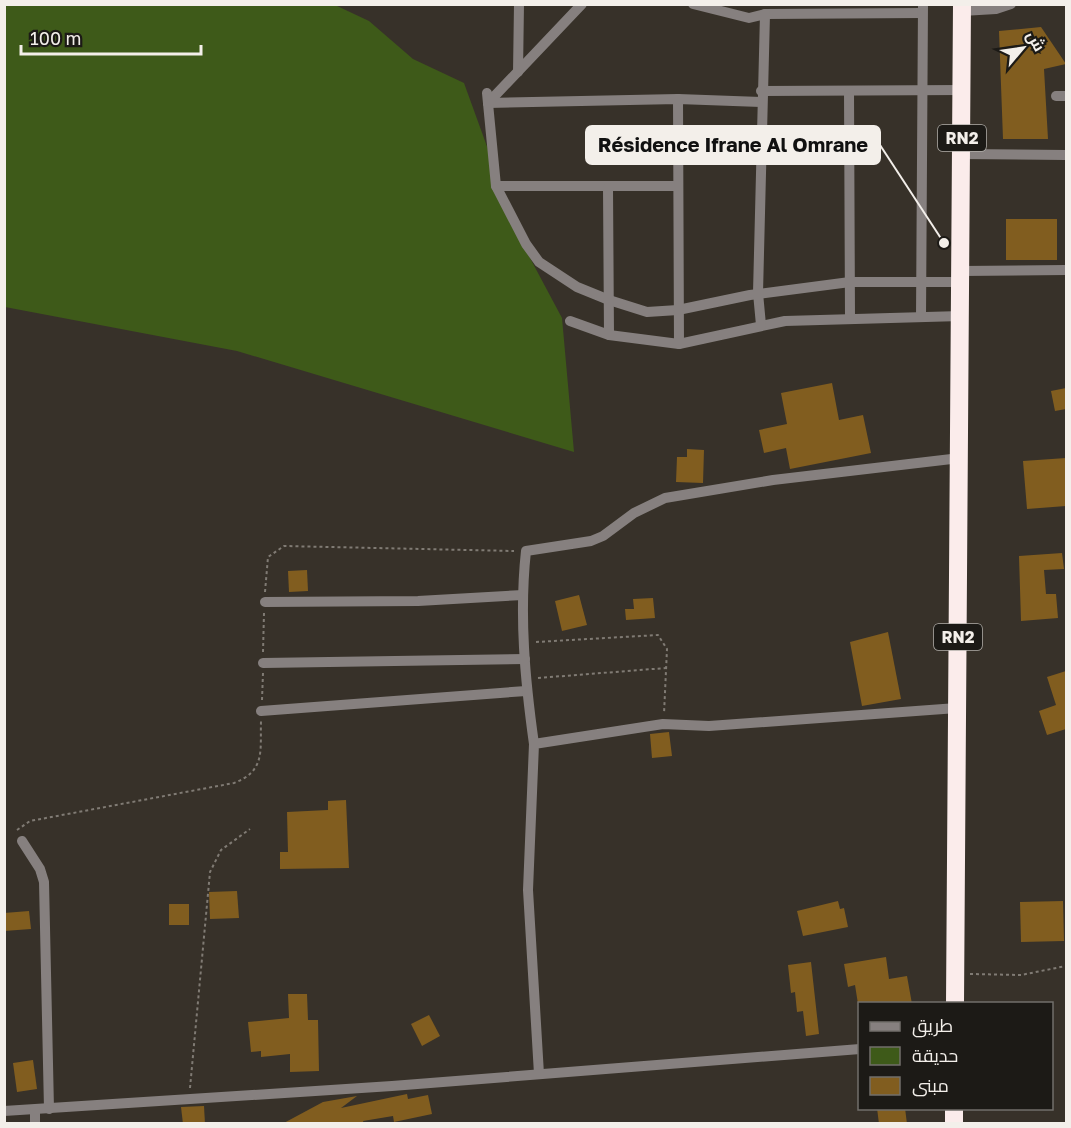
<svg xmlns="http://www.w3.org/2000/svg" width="1071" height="1128" font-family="'Golos Text',Cairo,sans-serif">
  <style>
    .green { fill: #3e5a19 }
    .building { fill: #815d1f }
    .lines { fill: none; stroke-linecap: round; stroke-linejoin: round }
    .path { stroke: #807b74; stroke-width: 2; stroke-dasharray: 3 3; stroke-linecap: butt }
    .street { stroke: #86807f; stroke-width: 10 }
    .highway { stroke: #fbeceb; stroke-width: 18 }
    .labels { text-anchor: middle; stroke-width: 6; stroke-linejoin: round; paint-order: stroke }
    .shield { fill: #1c1a16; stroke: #b2afaa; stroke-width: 1.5 }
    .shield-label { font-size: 16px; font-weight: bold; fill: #f3efea }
    .leader { fill: none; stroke: #f3efea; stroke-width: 2 }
    .callout-dot { fill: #f3efea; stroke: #1c1a16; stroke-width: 2 }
    .callout { fill: #f3efea; stroke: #f3efea; stroke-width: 2 }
    .callout-label { font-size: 20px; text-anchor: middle; font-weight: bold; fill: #111 }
  </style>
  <rect width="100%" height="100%" fill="#373129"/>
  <polygon class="green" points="4,5 335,5 369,21 413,59 464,83 522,243 562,318 574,452 237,351 5,307"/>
  <g class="building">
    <polygon points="1041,27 1066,64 1044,69 1048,139 1003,139 999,31"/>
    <rect x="1006" y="219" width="51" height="41"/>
    <polygon points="832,383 839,420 863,415 871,453 790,469 786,448 764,453 759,430 787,424 781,393"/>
    <polygon points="1066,388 1066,409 1055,411 1051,391"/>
    <polygon points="687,449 704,450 703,483 676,482 677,457 687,457"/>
    <polygon points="1066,458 1066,506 1027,509 1023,461"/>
    <polygon points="1062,553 1064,569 1044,570 1046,594 1056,594 1058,618 1021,621 1019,556"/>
    <polygon points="307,570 308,591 289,592 288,571"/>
    <polygon points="579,595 587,625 562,631 555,601"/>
    <polygon points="653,598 655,618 626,620 625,609 634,609 633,599"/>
    <polygon points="888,632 901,699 862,706 850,642"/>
    <polygon points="1066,671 1066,729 1047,735 1039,711 1056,705 1047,677"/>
    <polygon points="669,732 672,756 652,758 650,734"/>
    <polygon points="346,800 349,868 280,869 280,852 288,852 287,812 328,810 328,801"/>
    <polygon points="237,891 239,918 210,919 209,892"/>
    <polygon points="838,901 840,909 844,908 848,927 803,936 797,911"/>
    <polygon points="1063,901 1064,941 1021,942 1020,902"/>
    <rect x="169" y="904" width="20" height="21"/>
    <polygon points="29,911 31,929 4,931 4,913"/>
    <polygon points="886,957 889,979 907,976 912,1004 858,1004 855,985 848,987 844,964"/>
    <polygon points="811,962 819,1034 806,1036 803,1011 797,1012 795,992 791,993 788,965"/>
    <polygon points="288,994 307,994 308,1020 318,1020 319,1071 290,1072 290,1054 261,1057 261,1051 251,1052 248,1022 289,1018"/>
    <polygon points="429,1015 440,1036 422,1046 411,1024"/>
    <polygon points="33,1060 37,1089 17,1092 13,1063"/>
    <polygon points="407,1094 408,1099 428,1095 432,1114 394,1122 393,1116 363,1121 364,1124 282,1124 323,1102 357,1096 341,1108"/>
    <polygon points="204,1106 205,1124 183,1124 181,1107"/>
    <polygon points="877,1108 905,1108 907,1124 879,1124"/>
  </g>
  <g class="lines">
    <g class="path">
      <polyline points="265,592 268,557 284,546 514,551"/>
      <polyline points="536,642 658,635 667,649 664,714"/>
      <polyline points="263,652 264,613"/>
      <polyline points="538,678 666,668"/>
      <polyline points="262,700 263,673"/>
      <path d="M 17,830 L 30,821 L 234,783 C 266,771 260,750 261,721"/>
      <polyline points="970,974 1021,975 1066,966"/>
      <polyline points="190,1088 210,872 221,850 250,829"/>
    </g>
    <g class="street">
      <polyline points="693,4 749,18 765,14 922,13"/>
      <polyline points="962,11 996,9 1011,4"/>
      <polyline points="518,72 519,4"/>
      <polyline points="761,91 962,90"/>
      <polyline points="849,91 850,318"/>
      <polyline points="487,93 496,186 526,244 539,262 577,287 609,300 647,312 678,310 750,295 850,282 961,282"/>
      <polyline points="1056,96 1066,96"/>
      <polyline points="678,99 679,344"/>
      <polyline points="488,103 678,99 761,102"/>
      <polyline points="488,103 582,4"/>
      <polyline points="961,154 1066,155"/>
      <polyline points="496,186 678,186"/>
      <polyline points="608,188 609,335"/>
      <polyline points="961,271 1066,270"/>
      <polyline points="921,317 923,4"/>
      <polyline points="570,321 609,335 679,344 785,321 961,316"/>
      <polyline points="761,325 758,293 765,14"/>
      <polyline points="265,602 418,601 523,595"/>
      <polyline points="263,663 525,659"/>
      <polyline points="261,711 526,691"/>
      <path d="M 534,744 C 525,680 519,615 526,551 L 591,541 L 603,536 L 634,513 L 665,498 L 773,480 L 960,458"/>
      <polyline points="22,841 40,869 44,882 49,1109"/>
      <polyline points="539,1074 528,890 534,744 663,724 709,726 957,708"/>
      <polyline points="4,1111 392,1086 860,1049"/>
      <polyline points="35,1124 35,1110"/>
    </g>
    <g class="highway">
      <polyline points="955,1004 962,4"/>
      <polyline points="954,1124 954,1108"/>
    </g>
  </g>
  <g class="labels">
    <g class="shield">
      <rect x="938" y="125" width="48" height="26" rx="4.5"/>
      <rect x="934" y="624" width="48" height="26" rx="4.5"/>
    </g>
    <g class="shield-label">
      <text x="962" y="144">RN2</text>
      <text x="958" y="643">RN2</text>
    </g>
  </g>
  <path class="leader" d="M944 243L880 145"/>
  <circle class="callout-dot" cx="944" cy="243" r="6"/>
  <rect class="callout" x="586" y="126" width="294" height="38" rx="6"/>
  <g class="callout-label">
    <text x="733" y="152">Résidence Ifrane Al Omrane</text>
  </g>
  <rect width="1071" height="1128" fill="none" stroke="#f3efea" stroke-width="12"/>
  <rect x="858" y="1002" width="195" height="108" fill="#1c1a16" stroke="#726f6b" stroke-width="1.5"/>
  <rect x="870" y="1022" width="30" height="9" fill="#86807f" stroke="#726f6b" stroke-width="1.5"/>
  <text x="912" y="1032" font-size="18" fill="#f3efea">طريق</text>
  <rect x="870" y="1047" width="30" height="18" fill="#3e5a19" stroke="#726f6b" stroke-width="1.5"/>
  <text x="912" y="1062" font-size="18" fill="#f3efea">حديقة</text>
  <rect x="870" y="1077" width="30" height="18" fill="#815d1f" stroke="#726f6b" stroke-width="1.5"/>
  <text x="912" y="1092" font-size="18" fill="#f3efea">مبنى</text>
  <g transform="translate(1023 48) rotate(61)" stroke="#1c1a16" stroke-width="4.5" paint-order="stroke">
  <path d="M0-4.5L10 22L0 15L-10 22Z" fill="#f3efea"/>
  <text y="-9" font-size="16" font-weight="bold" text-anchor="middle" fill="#f3efea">ش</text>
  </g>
  <path d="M21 45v9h180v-9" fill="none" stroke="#f3efea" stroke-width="3"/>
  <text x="30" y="45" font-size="18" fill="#f3efea" stroke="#1c1a16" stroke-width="4.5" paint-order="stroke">100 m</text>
</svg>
